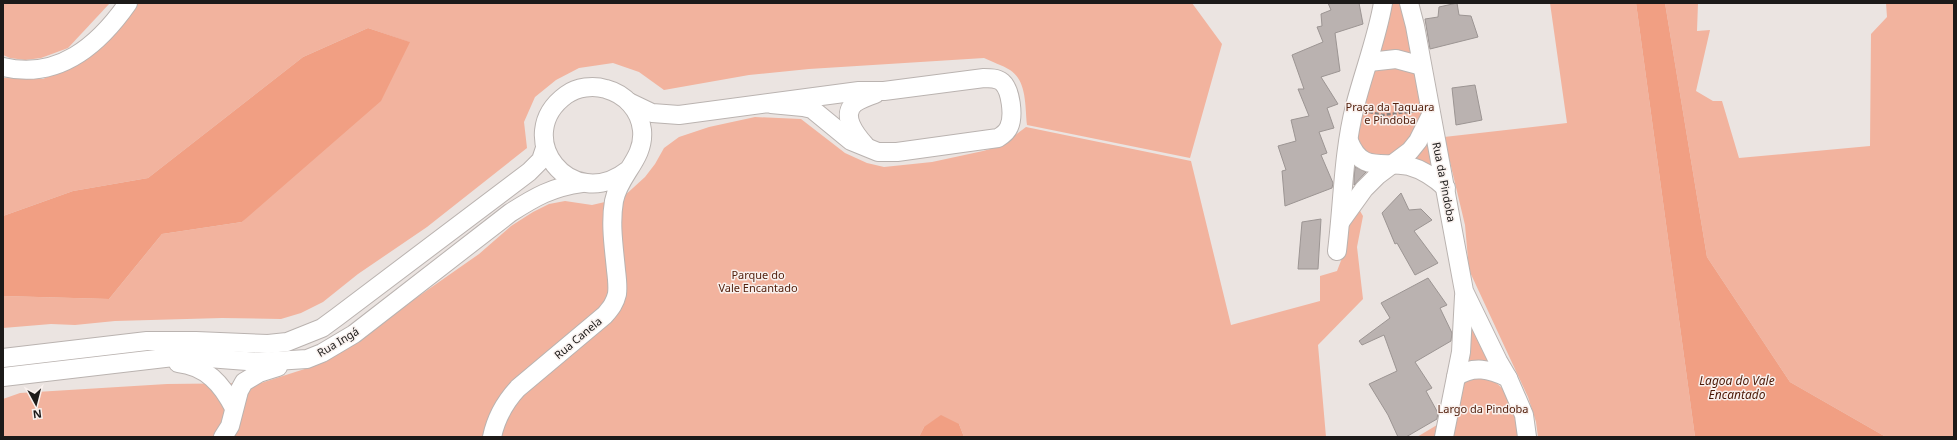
<svg xmlns="http://www.w3.org/2000/svg" width="1957" height="440" font-family="'Noto Sans',sans-serif">
  <style>
    .green { fill: #f2b39e }
    .water { fill: #f19f83 }
    .building { fill: #bab2b0; stroke: #9c9593 }
    .lines { fill: none; stroke-linecap: round; stroke-linejoin: round }
    .minor-casing { stroke: #bab3b0; stroke-width: 20 }
    .path { stroke: #86817f; stroke-width: 2.5; stroke-dasharray: 4 2; stroke-linecap: butt }
    .minor { stroke: #fff; stroke-width: 18 }
    .labels { text-anchor: middle; stroke-width: 3; stroke-linejoin: round; paint-order: stroke }
    .park-label { font-size: 11px; fill: #54210e; stroke: #f9f1ee }
    .street-label { font-size: 11px; fill: #1c1a19; stroke: #f9f1ee }
    .water-label { font-size: 12px; font-style: italic; fill: #4b1805; stroke: #f9f1ee }
  </style>
  <rect width="100%" height="100%" fill="#ebe4e1"/>
  <g class="green">
    <polygon points="3,3 110,3 68,48 41,58 25,60 10,58 3,55"/>
    <path d="M 135,3 L 1192,3 L 1222,44 L 1190,158 L 1027,125 C 1025,106 1027,81 1010,70 C 1002,65 992,62 984,58 L 809,69 L 749,75 L 664,90 L 639,72 L 613,63 L 579,68 L 556,80 L 535,97 L 524,122 L 527,148 L 427,227 L 358,274 L 323,302 L 301,313 L 281,319 L 222,318 L 115,321 L 75,325 L 51,324 L 3,328 L 3,296 L 109,299 L 162,234 L 242,222 L 409,42 L 368,28 L 303,57 L 148,178 L 73,191 L 3,216 L 3,78 L 43,79 L 78,62 Z"/>
    <polygon points="1385,3 1402,3 1423,106 1420,121 1412,139 1386,159 1362,153 1356,134"/>
    <polygon points="1550,3 1636,3 1695,437 1538,437 1536,422 1528,397 1469,270 1465,225 1444,137 1567,123"/>
    <polygon points="1665,3 1698,3 1697,31 1710,30 1696,91 1713,101 1722,101 1739,158 1870,146 1871,34 1887,17 1886,3 1954,3 1954,437 1886,437 1790,382 1707,257"/>
    <polygon points="755,117 801,119 845,153 867,163 884,167 932,162 983,151 1001,146 1026,127 1191,161 1231,325 1320,301 1320,276 1337,271 1342,258 1346,229 1360,211 1363,216 1357,247 1363,299 1318,345 1326,437 964,437 959,424 924,427 919,437 3,437 3,399 20,393 167,384 261,383 314,366 326,361 479,254 511,226 533,212 549,204 565,201 592,205 622,198 645,177 655,164 664,148 679,137 709,127"/>
    <polygon points="1430,136 1439,175 1412,157"/>
    <polygon points="1469,318 1493,364 1465,365"/>
    <path d="M 1475,377 C 1509,377 1514,410 1519,437 L 1452,437 L 1460,387 L 1467,381 Z"/>
    <polygon points="1437,425 1436,437 1417,437"/>
  </g>
  <g class="water">
    <polygon points="1636,3 1665,3 1707,257 1790,382 1886,437 1695,437"/>
    <polygon points="368,28 410,42 381,101 242,222 162,234 109,299 3,296 3,216 73,191 148,178 303,57"/>
    <polygon points="941,415 959,424 964,437 919,437 924,427"/>
  </g>
  <g class="building">
    <polygon points="1328,3 1359,3 1363,24 1335,33 1340,71 1321,77 1338,104 1327,108 1334,128 1319,132 1327,153 1321,155 1333,183 1332,188 1285,206 1282,171 1286,170 1278,146 1296,141 1291,120 1309,116 1298,89 1304,89 1292,55 1323,42 1317,27 1322,26 1321,14 1331,10"/>
    <polygon points="1457,3 1459,15 1471,16 1478,37 1430,49 1425,19 1438,17 1439,7"/>
    <polygon points="1475,85 1482,120 1456,125 1452,88"/>
    <polygon points="1355,167 1366,172 1354,185 1354,179"/>
    <polygon points="1401,193 1409,210 1421,209 1432,220 1414,231 1438,263 1415,275 1397,243 1395,244 1382,213"/>
    <polygon points="1321,219 1318,269 1298,269 1302,222"/>
    <polygon points="1428,278 1447,305 1440,308 1452,333 1451,341 1415,362 1432,388 1426,391 1438,413 1437,419 1406,437 1398,437 1388,415 1369,384 1397,371 1384,335 1362,345 1359,341 1390,318 1381,303"/>
  </g>
  <g class="lines">
    <g class="minor-casing">
      <g id="minor">
        <polyline points="1409,3 1415,26 1464,291 1498,361 1508,378"/>
        <polyline points="1369,62 1396,59 1422,66"/>
        <path d="M 3,67 C 58,80 98,46 128,3"/>
        <path d="M 629,102 L 652,113 L 679,115 L 859,91 L 884,91 L 984,78 C 990,78 997,78 1002,82 C 1011,90 1014,116 1009,127 C 1007,132 1003,135 998,138 L 897,152 L 878,152 L 851,141 L 812,109 L 803,107 L 771,104"/>
        <path d="M 1349,141 C 1362,174 1382,160 1409,166 C 1424,170 1435,178 1446,188"/>
        <path d="M 865,145 C 856,135 840,115 855,103 C 861,99 869,96 875,94"/>
        <polyline points="1341,221 1364,189 1378,175 1410,151 1418,141 1431,115"/>
        <path d="M 1337,251 C 1343,203 1343,153 1355,106 C 1364,71 1377,38 1383,3"/>
        <polyline points="3,358 147,341 196,341 268,344 287,342 322,328 337,317 529,172 541,160 545,148"/>
        <path d="M 178,363 C 206,366 222,384 234,408"/>
        <path d="M 3,377 L 182,356 L 259,362 L 307,359 L 322,353 L 354,334 L 510,213 C 535,197 552,187 582,183"/>
        <path d="M 1456,377 C 1473,365 1490,369 1508,378 L 1524,415 L 1527,437"/>
        <polyline points="223,437 230,426 239,391 244,382 259,373 278,367"/>
        <path d="M 492,437 C 496,418 505,402 518,388 L 605,315 C 611,308 615,303 617,294 C 618,287 617,278 616,270 C 614,248 610,224 614,201 C 619,174 645,159 642,130 C 640,110 625,94 606,89 C 593,85 577,87 566,95 C 510,136 571,215 628,170"/>
        <polyline points="1444,437 1461,352 1464,296"/>
      </g>
    </g>
    <polyline class="path" points="1369,112 1383,115 1416,111"/>
    <use href="#minor" class="minor"/>
  </g>
  <g class="labels">
    <g class="park-label">
      <text x="1390" y="111">Praça da Taquara<tspan x="1390" dy="13">e Pindoba</tspan></text>
      <text x="758" y="279">Parque do<tspan x="758" dy="13">Vale Encantado</tspan></text>
      <text x="1483" y="413">Largo da Pindoba</text>
    </g>
    <g class="street-label">
      <text transform="translate(1444 182) rotate(79)" y="4">Rua da Pindoba</text>
      <text transform="translate(578 338) rotate(-40)" y="4">Rua Canela</text>
      <text transform="translate(338 342) rotate(-31)" y="4">Rua Ingá</text>
    </g>
    <g class="water-label">
      <text x="1737" y="385">Lagoa do Vale<tspan x="1737" dy="14">Encantado</tspan></text>
    </g>
  </g>
  <rect width="1957" height="440" fill="none" stroke="#1c1a19" stroke-width="8"/>
  <g transform="translate(36 404) rotate(173)" stroke="#f9f1ee" stroke-width="3" paint-order="stroke">
  <path d="M0-3L7 15L0 10L-7 15Z" fill="#1c1a19"/>
  <text y="-6" font-size="11" font-weight="bold" text-anchor="middle" fill="#1c1a19">N</text>
  </g>
</svg>
